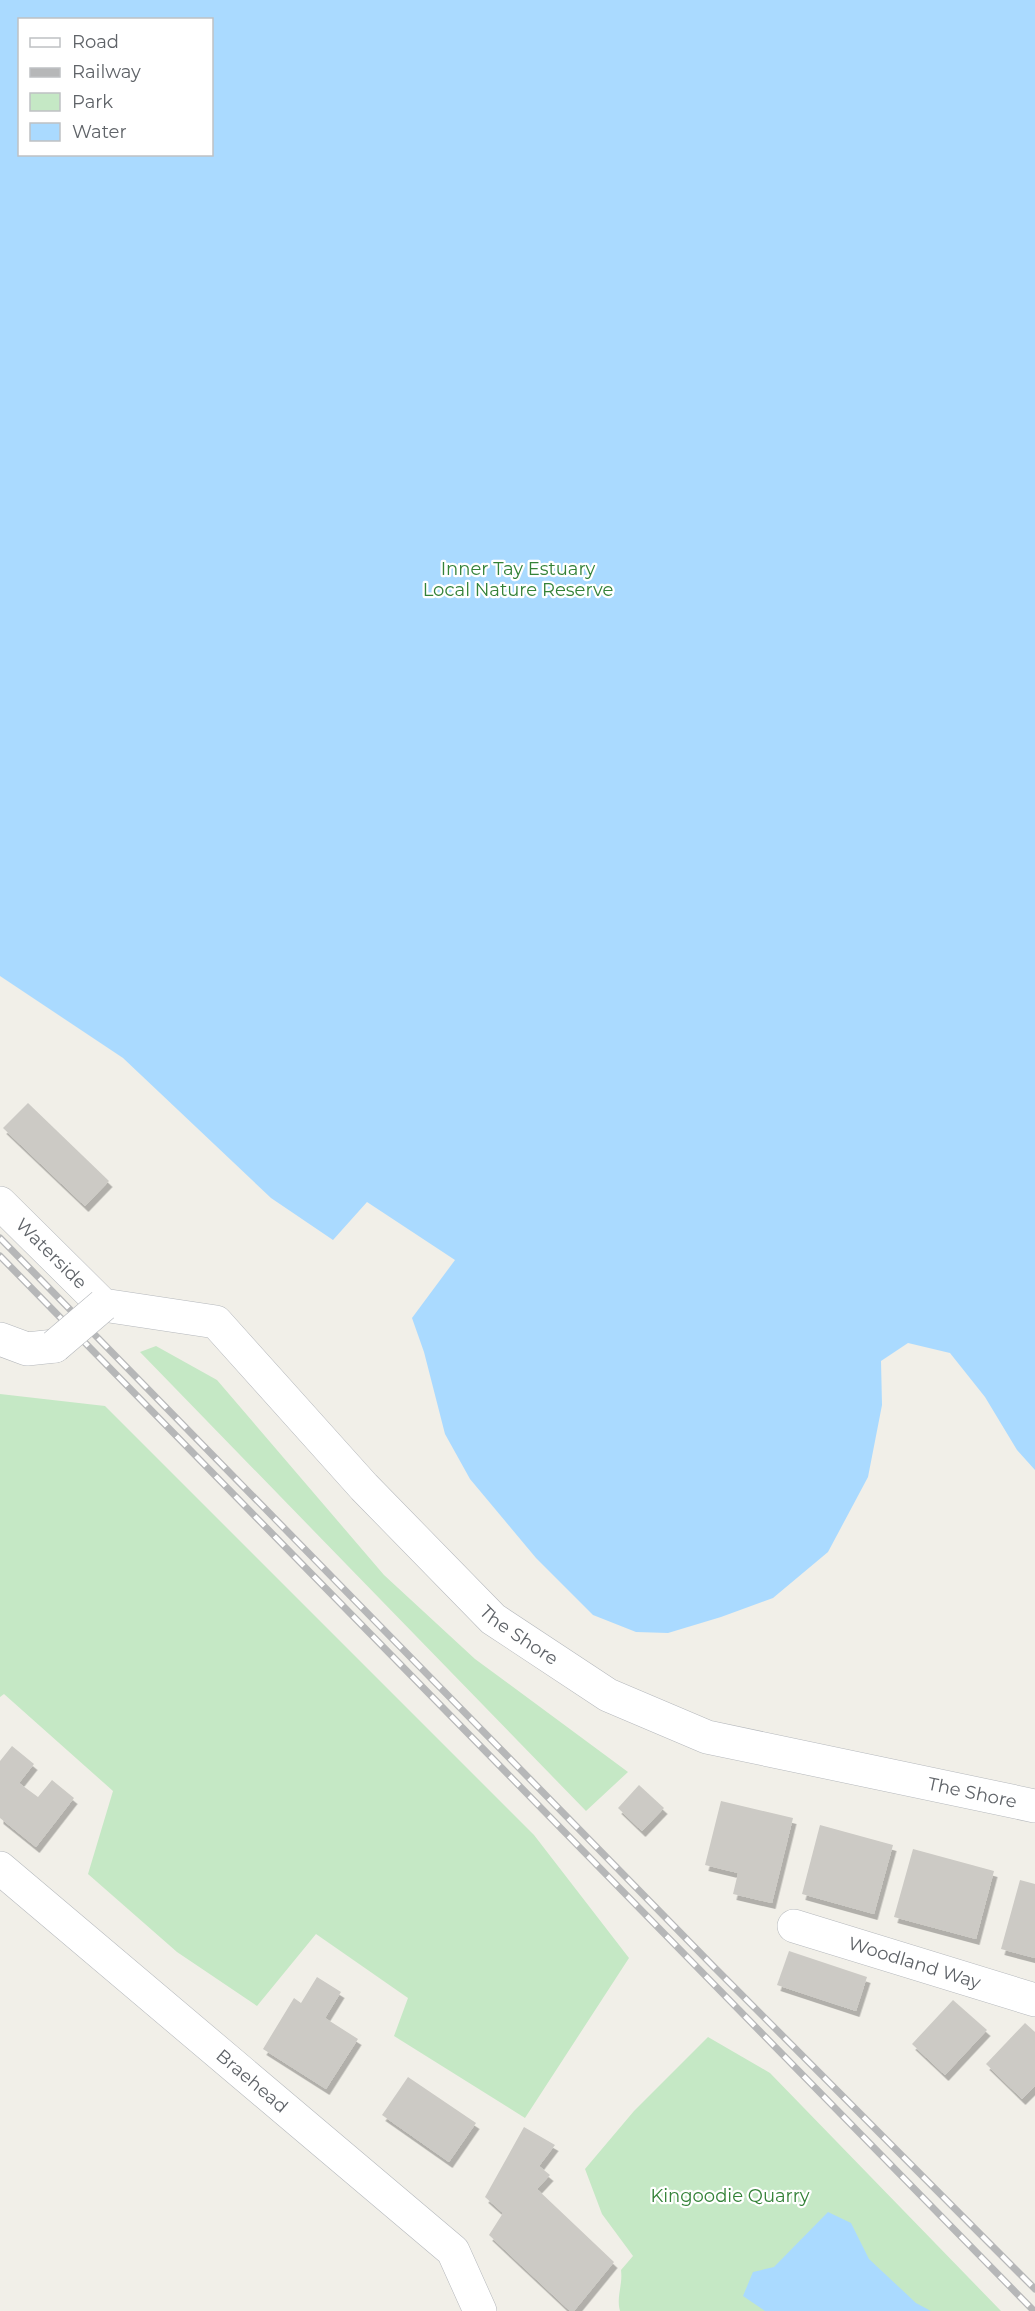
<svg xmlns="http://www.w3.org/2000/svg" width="1035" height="2311" font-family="Montserrat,sans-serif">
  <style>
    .green { fill: #c5e8c5 }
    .water { fill: #aadaff; fill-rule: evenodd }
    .building { fill: #cccac5; filter: url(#shadow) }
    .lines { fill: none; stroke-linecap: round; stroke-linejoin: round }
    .minor-casing { stroke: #b5b8bc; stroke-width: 34 }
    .minor { stroke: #fff; stroke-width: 33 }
    .rail-casing { stroke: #b6b7b8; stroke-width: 7 }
    .rail { stroke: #fff; stroke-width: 4.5; stroke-dasharray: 14; stroke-linecap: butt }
    .minor-bridge-casing { stroke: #b5b8bc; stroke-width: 34; stroke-linecap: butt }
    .minor-bridge { stroke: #fff; stroke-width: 33 }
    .labels { text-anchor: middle; stroke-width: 4.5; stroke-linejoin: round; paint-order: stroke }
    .park-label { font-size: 18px; fill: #348238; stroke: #fff }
    .street-label { font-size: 18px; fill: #5f6368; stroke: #fff }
  </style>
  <defs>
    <filter id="shadow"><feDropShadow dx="3.5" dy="6" stdDeviation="0" flood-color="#0004"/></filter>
  </defs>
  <rect width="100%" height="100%" fill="#f1efe8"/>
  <g class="green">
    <polygon points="156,1346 217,1380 384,1575 475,1659 628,1772 586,1811 140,1352"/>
    <polygon points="0,1394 105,1406 534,1835 629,1958 525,2118 394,2036 408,1998 316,1934 257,2006 177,1952 88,1874 113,1791 4,1694 0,1697"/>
    <path d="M 708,2037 L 770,2073 L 1001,2311 L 620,2311 C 616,2297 623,2285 621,2270 L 633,2256 L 602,2214 L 585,2169 L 634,2111 Z"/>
  </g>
  <g class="water">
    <path d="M 0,0 L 1035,0 L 1035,1470 L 1017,1450 L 985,1397 L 950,1353 L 908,1343 L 881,1361 L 882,1405 L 868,1477 L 828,1552 L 773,1598 L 721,1617 L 668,1633 L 636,1632 L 593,1615 L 536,1558 L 470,1479 L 445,1434 L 424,1352 L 412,1318 L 455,1260 L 367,1202 L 333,1240 L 271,1198 L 123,1058 L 0,976 ZM 20,20 L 212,20 L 212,154 L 20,154 Z"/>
    <polygon points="828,2212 851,2223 869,2259 916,2303 931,2311 765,2311 743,2296 753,2272 774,2267"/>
  </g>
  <g class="building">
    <polygon points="28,1103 109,1181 85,1206 3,1128"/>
    <polygon points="12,1746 34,1764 19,1783 38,1797 52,1780 74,1798 36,1847 0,1818 0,1761"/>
    <polygon points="639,1785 664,1808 642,1831 618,1808"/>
    <polygon points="721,1801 793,1818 772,1903 733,1894 738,1873 705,1865"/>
    <polygon points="820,1825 893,1845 874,1914 802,1894"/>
    <polygon points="913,1849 994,1871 976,1939 894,1917"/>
    <polygon points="1020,1880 1035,1884 1035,1958 1001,1949"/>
    <polygon points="789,1951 867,1977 856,2011 777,1985"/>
    <polygon points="317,1977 341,1992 325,2018 358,2039 326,2089 263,2049 294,1998 301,2003"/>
    <polygon points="953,2000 987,2030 945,2075 912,2044"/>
    <polygon points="1025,2023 1035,2032 1035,2086 1022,2099 986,2064"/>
    <polygon points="408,2077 476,2123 449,2162 382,2115"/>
    <polygon points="524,2127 555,2145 539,2166 550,2175 537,2189 614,2262 574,2311 570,2311 489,2235 503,2213 485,2197"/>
  </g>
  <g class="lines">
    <g class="minor-casing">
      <g id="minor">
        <path id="s1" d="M 0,1203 L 103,1305 L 216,1322 L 364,1487 L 493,1619 L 608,1695 L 707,1737 L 1035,1806"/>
        <polyline points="0,1339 27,1349 55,1346"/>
        <path id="s2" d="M 0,1868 L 453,2251 L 480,2311"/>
        <path id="s3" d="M 794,1926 L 1035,2000"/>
      </g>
    </g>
    <use href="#minor" class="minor"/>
    <g class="rail-casing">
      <g id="rail">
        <polyline points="0,1238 714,1967 1035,2289"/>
        <polyline points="0,1256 1034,2311"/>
      </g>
    </g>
    <use href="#rail" class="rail"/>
    <g class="minor-bridge-casing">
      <polyline id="minor-bridge" points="55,1346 103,1305"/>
    </g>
    <use href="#minor-bridge" class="minor-bridge"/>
  </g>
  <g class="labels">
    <g class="park-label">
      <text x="518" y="575">Inner Tay Estuary<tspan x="518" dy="21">Local Nature Reserve</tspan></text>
      <text x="730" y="2202">Kingoodie Quarry</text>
    </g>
    <g class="street-label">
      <text dy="6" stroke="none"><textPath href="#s1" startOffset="72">Waterside</textPath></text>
      <text dy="6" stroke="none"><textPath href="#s1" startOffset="696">The Shore</textPath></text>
      <text dy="6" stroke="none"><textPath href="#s1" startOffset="1182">The Shore</textPath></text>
      <text dy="6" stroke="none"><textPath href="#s3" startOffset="126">Woodland Way</textPath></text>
      <text dy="6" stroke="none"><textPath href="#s2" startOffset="330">Braehead</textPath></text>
    </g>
  </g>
  <rect x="18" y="18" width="195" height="138" fill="#ffffff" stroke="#bfc1c3" stroke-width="1.5"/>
  <rect x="30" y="38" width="30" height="9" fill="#ffffff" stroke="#bfc1c3" stroke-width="1.5"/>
  <text x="72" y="48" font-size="18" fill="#5f6368">Road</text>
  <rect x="30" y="68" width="30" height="9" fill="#b6b7b8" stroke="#bfc1c3" stroke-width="1.5"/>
  <text x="72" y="78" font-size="18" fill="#5f6368">Railway</text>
  <rect x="30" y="93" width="30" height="18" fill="#c5e8c5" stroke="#bfc1c3" stroke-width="1.5"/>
  <text x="72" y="108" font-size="18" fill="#5f6368">Park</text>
  <rect x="30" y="123" width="30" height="18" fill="#aadaff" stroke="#bfc1c3" stroke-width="1.5"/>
  <text x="72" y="138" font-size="18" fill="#5f6368">Water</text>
</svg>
